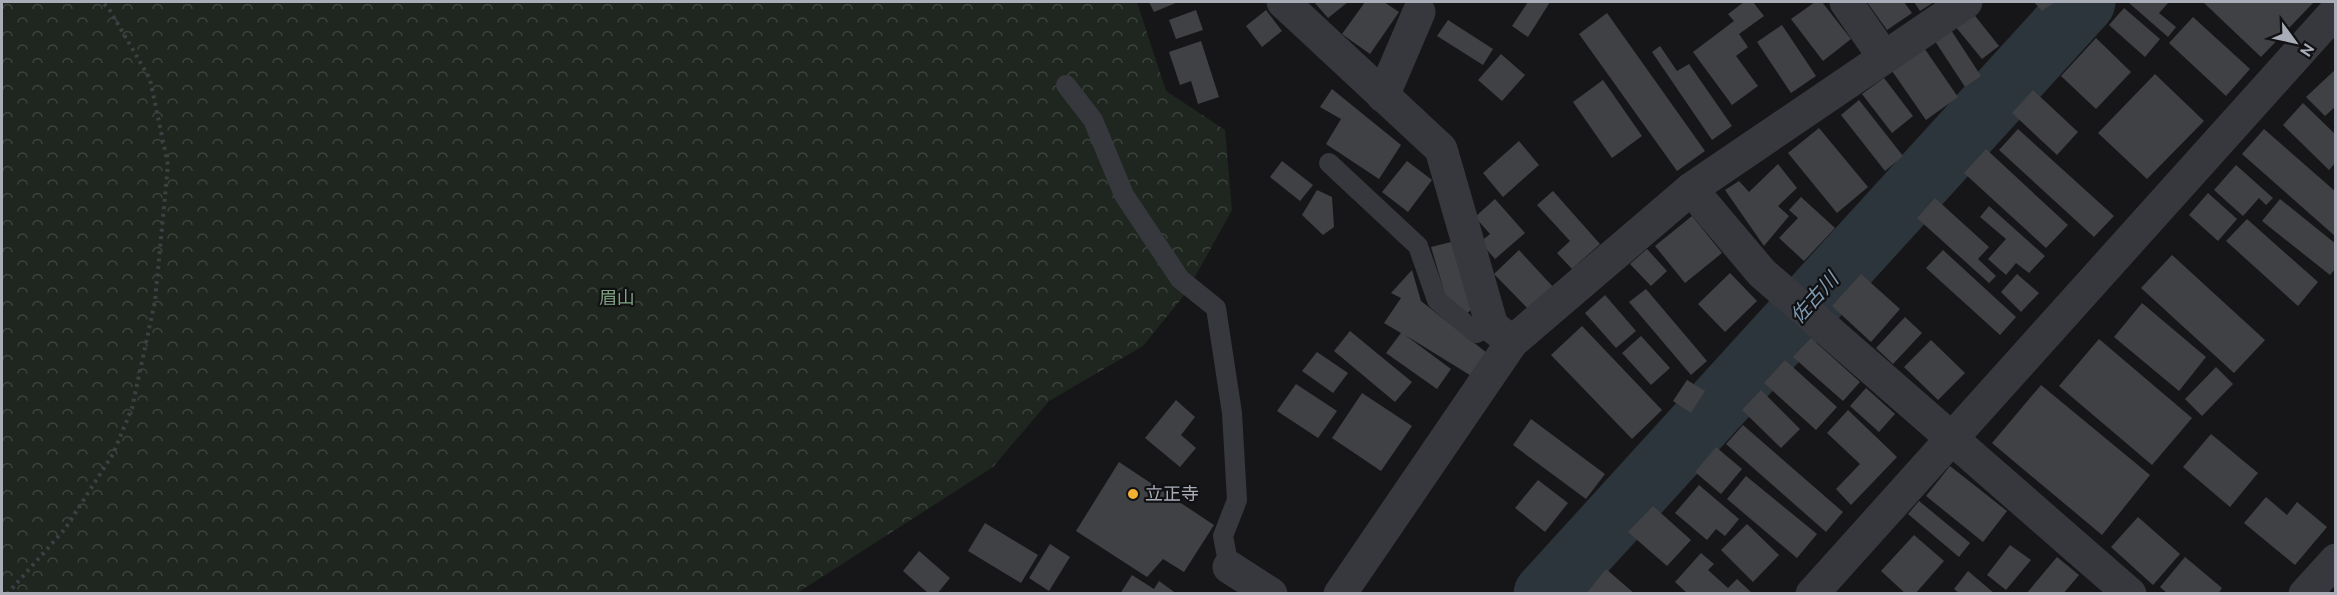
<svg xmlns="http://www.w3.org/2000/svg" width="2337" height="595" font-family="Ubuntu,'Noto Sans JP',sans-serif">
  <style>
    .forest { fill: url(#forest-crowns) }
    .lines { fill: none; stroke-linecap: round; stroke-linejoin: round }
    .river { stroke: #2c353c; stroke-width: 63 }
    .building { fill: #404145 }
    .path { stroke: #3d3f44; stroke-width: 4; stroke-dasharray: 3 4.5; stroke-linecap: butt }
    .service { stroke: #37383d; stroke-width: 20 }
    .minor { stroke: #37383d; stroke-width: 33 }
    .tertiary { stroke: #37383d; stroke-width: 33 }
    .poi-dot { fill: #f2b134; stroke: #111113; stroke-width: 2 }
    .labels { text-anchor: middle; stroke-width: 4.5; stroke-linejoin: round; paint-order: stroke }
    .park-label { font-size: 18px; fill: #7fa381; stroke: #111113 }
    .poi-label { font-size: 18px; fill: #a8adb8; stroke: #111113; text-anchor: start }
    .water-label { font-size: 20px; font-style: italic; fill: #7f9bb3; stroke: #111113 }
  </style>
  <defs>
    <pattern id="forest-crowns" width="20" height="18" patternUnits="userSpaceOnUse" patternTransform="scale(1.5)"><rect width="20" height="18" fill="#1e261f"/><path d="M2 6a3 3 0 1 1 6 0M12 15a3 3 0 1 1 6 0" fill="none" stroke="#3c433d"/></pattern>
  </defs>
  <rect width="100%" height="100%" fill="#161618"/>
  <polygon class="forest" points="2,2 1137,2 1166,91 1225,130 1232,210 1186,293 1143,346 1049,401 993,467 797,593 2,593"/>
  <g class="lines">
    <polyline class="river" points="1545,594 2084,2"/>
  </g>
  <g class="building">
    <polygon points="1149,2 1178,2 1154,12"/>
    <polygon points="1314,2 1348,2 1328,18"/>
    <polygon points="1365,2 1384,2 1399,12 1370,54 1342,34"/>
    <polygon points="1528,2 1550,2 1528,37 1512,26"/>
    <polygon points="1744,2 1753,2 1764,16 1739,34 1748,47 1736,56 1758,86 1732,105 1693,52 1734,21 1728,14"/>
    <polygon points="1815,2 1822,2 1851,39 1823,61 1791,19"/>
    <polygon points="1867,2 1904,2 1912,13 1887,30"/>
    <polygon points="1914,2 1934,2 1920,11"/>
    <polygon points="2034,2 2055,2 2042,11"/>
    <polygon points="2128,2 2169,2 2159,13 2176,27 2168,37"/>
    <polygon points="2203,2 2314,2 2261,57"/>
    <polygon points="2124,8 2160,39 2145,57 2109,25"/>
    <polygon points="1196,10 1203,30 1176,39 1169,20"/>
    <polygon points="1266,10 1282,31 1262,47 1246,26"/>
    <polygon points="1972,12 1999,46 1982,59 1955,26"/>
    <polygon points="1607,13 1705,151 1677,171 1579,34"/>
    <polygon points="2193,17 2250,69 2226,96 2169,43"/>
    <polygon points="1448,20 1493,49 1483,65 1437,36"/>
    <polygon points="1782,25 1816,76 1791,93 1757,42"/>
    <polygon points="1949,27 1981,76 1965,87 1933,38"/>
    <polygon points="2096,38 2131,72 2096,109 2061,76"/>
    <polygon points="1201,41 1219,97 1198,104 1191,81 1180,85 1169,52"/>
    <polygon points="1922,45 1958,97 1926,120 1890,68"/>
    <polygon points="1660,46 1677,71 1689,64 1732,126 1712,140 1652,52"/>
    <polygon points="1501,54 1525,75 1502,101 1478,80"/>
    <polygon points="2336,69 2336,106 2325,116 2306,97"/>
    <polygon points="2155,74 2204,121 2147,179 2098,133"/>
    <polygon points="1884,78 1913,116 1892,133 1862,94"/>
    <polygon points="1603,80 1642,136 1612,158 1573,102"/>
    <polygon points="1332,89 1401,145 1379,179 1326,144 1341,119 1320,107"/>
    <polygon points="2033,90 2078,132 2057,155 2012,113"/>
    <polygon points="1859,100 1903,156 1885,171 1841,115"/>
    <polygon points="2303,103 2336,135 2336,162 2329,170 2283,125"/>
    <polygon points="1819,128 1868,187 1837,213 1788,153"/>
    <polygon points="2018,129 2114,216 2094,237 1999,150"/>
    <polygon points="2264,129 2336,192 2336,237 2242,154"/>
    <polygon points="1519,141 1539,165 1503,197 1483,173"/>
    <polygon points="1986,149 2068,225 2046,248 1964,173"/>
    <polygon points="1282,161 1313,185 1300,201 1270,177"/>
    <polygon points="1407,161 1432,180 1408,212 1382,192"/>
    <polygon points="1778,164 1797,188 1778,206 1789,216 1764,246 1725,190 1739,181 1749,192"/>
    <polygon points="2236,165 2273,198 2266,205 2259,198 2243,216 2214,190"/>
    <polygon points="1317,190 1332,197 1334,227 1323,235 1302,215"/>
    <polygon points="1553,191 1600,244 1572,269 1557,253 1570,241 1537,205"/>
    <polygon points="2208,193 2237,219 2218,241 2189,215"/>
    <polygon points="1801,197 1835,228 1804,261 1779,238 1798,218 1789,210"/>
    <polygon points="1935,198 1989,247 1978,259 1996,276 1989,283 1917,218"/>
    <polygon points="1495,199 1525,233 1495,259 1480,242 1490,234 1475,217"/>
    <polygon points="2280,199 2336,244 2336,268 2330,275 2262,221"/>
    <polygon points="1989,206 2045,256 2029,273 2016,263 2006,275 1988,259 2006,239 1980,217"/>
    <polygon points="1692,216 1722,253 1685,283 1655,246"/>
    <polygon points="2247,219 2318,282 2298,306 2226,241"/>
    <polygon points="1451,242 1477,305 1465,315 1445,294 1431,247"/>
    <polygon points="1647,249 1667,271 1651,286 1630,264"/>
    <polygon points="1519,250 1555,289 1531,312 1494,274"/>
    <polygon points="1943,250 2016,317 2000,335 1926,268"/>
    <polygon points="2172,255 2265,340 2234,373 2141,288"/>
    <polygon points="1412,270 1421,301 1487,353 1473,377 1405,335 1451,369 1437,389 1386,353 1401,333 1384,323 1401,298 1391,293"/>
    <polygon points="1730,273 1757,301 1725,332 1698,304"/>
    <polygon points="1861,274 1900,309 1871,342 1832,306"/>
    <polygon points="2017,274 2039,293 2021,312 2001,292"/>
    <polygon points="1646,289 1707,361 1691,375 1629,302"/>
    <polygon points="1605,295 1636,331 1616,348 1585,313"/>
    <polygon points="2142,303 2206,357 2179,391 2114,337"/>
    <polygon points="1905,317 1922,333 1893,364 1876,348"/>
    <polygon points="1582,326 1662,410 1632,439 1551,355"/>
    <polygon points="1350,331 1412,382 1395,402 1334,351"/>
    <polygon points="1641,336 1670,368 1651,385 1622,353"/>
    <polygon points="1811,338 1860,382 1843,401 1793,357"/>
    <polygon points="2099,339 2192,418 2152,465 2059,386"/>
    <polygon points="1931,340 1965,373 1938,400 1904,367"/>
    <polygon points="1317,352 1348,373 1333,393 1302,371"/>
    <polygon points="1785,360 1837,407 1816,430 1764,383"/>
    <polygon points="2216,367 2233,384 2202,416 2185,399"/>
    <polygon points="1687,380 1705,391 1691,413 1673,401"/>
    <polygon points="1296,384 1337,411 1318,438 1277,411"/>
    <polygon points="2041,385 2150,475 2102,535 1992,443"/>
    <polygon points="1866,388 1895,414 1879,432 1850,406"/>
    <polygon points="1761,390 1800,429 1781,448 1742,410"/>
    <polygon points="1362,393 1412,426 1381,471 1332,438"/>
    <polygon points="1176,400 1195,417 1181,435 1196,448 1180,467 1145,438"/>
    <polygon points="1848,410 1897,457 1851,505 1836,489 1860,464 1827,433"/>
    <polygon points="1531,419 1605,474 1586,499 1513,445"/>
    <polygon points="1743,425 1843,512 1826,532 1726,444"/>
    <polygon points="2211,434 2258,473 2230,507 2183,467"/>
    <polygon points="1716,447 1742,469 1721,494 1695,472"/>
    <polygon points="1119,462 1214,525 1184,572 1163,559 1147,577 1076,531"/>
    <polygon points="1950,466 2007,511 1983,542 1926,496"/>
    <polygon points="1746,476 1817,534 1797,558 1727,499"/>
    <polygon points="1538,480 1568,503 1545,532 1515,508"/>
    <polygon points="1699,485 1739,519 1725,536 1716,529 1707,540 1675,513"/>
    <polygon points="2266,497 2287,515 2297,502 2327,527 2295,565 2244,523"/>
    <polygon points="1919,501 1970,543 1959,557 1908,514"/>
    <polygon points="1653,506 1691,540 1667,566 1628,532"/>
    <polygon points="2138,517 2180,554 2153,585 2111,547"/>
    <polygon points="985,523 1038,555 1021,583 968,551"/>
    <polygon points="1747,524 1779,555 1753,582 1721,550"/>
    <polygon points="1914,535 1944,561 1915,594 1906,594 1881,571"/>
    <polygon points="1050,544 1070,557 1049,591 1029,578"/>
    <polygon points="2010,545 2031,560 2006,590 1987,575"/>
    <polygon points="919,551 950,578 937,594 929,594 903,571"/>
    <polygon points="1701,553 1714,564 1708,570 1728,588 1737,579 1753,594 1688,594 1675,582"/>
    <polygon points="2057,557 2079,575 2063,594 2026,594"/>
    <polygon points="2185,557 2222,588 2218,594 2168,594 2160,587"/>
    <polygon points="1606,569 1635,594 1586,594"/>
    <polygon points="1968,571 1995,594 1960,594 1954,589"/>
    <polygon points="1132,575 1154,589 1159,581 1177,594 1120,594"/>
  </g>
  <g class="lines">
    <polyline class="path" points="7,594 65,529 113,454 132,408 155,301 168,165 150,79 109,9 102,2"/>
    <g class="service">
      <polyline points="1066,85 1093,120 1124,195 1180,279 1216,308 1232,413 1237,500 1223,536 1229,567"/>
      <polyline points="1329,163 1418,246 1437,300 1476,333 1492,326"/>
    </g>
    <g class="minor">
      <polyline points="1283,2 1441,149 1492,326 1512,342"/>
      <polyline points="1846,2 1884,57"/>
      <polyline points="1383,96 1419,12"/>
      <polyline points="1691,189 1762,273 2130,594"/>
      <polyline points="1229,567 1271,594"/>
      <polyline points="1340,594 1512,342 1691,189 1966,2"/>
      <polyline points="2305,594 2336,560"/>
    </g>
    <polyline class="tertiary" points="1812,594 2336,11"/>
  </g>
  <circle class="poi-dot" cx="1133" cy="494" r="6"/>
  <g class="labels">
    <g class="park-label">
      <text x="617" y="304">眉山</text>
    </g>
    <g class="poi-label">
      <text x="1145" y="500">立正寺</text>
    </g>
    <g class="water-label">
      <text transform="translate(1814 298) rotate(-48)" y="7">佐古川</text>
    </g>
  </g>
  <rect width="2337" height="595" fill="none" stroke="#a8adb8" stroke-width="6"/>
  <g transform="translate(2295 42) rotate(123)" stroke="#111113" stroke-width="4.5" paint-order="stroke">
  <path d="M0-4.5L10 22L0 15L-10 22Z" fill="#a8adb8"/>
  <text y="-9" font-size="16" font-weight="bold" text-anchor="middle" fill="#a8adb8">N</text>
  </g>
</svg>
